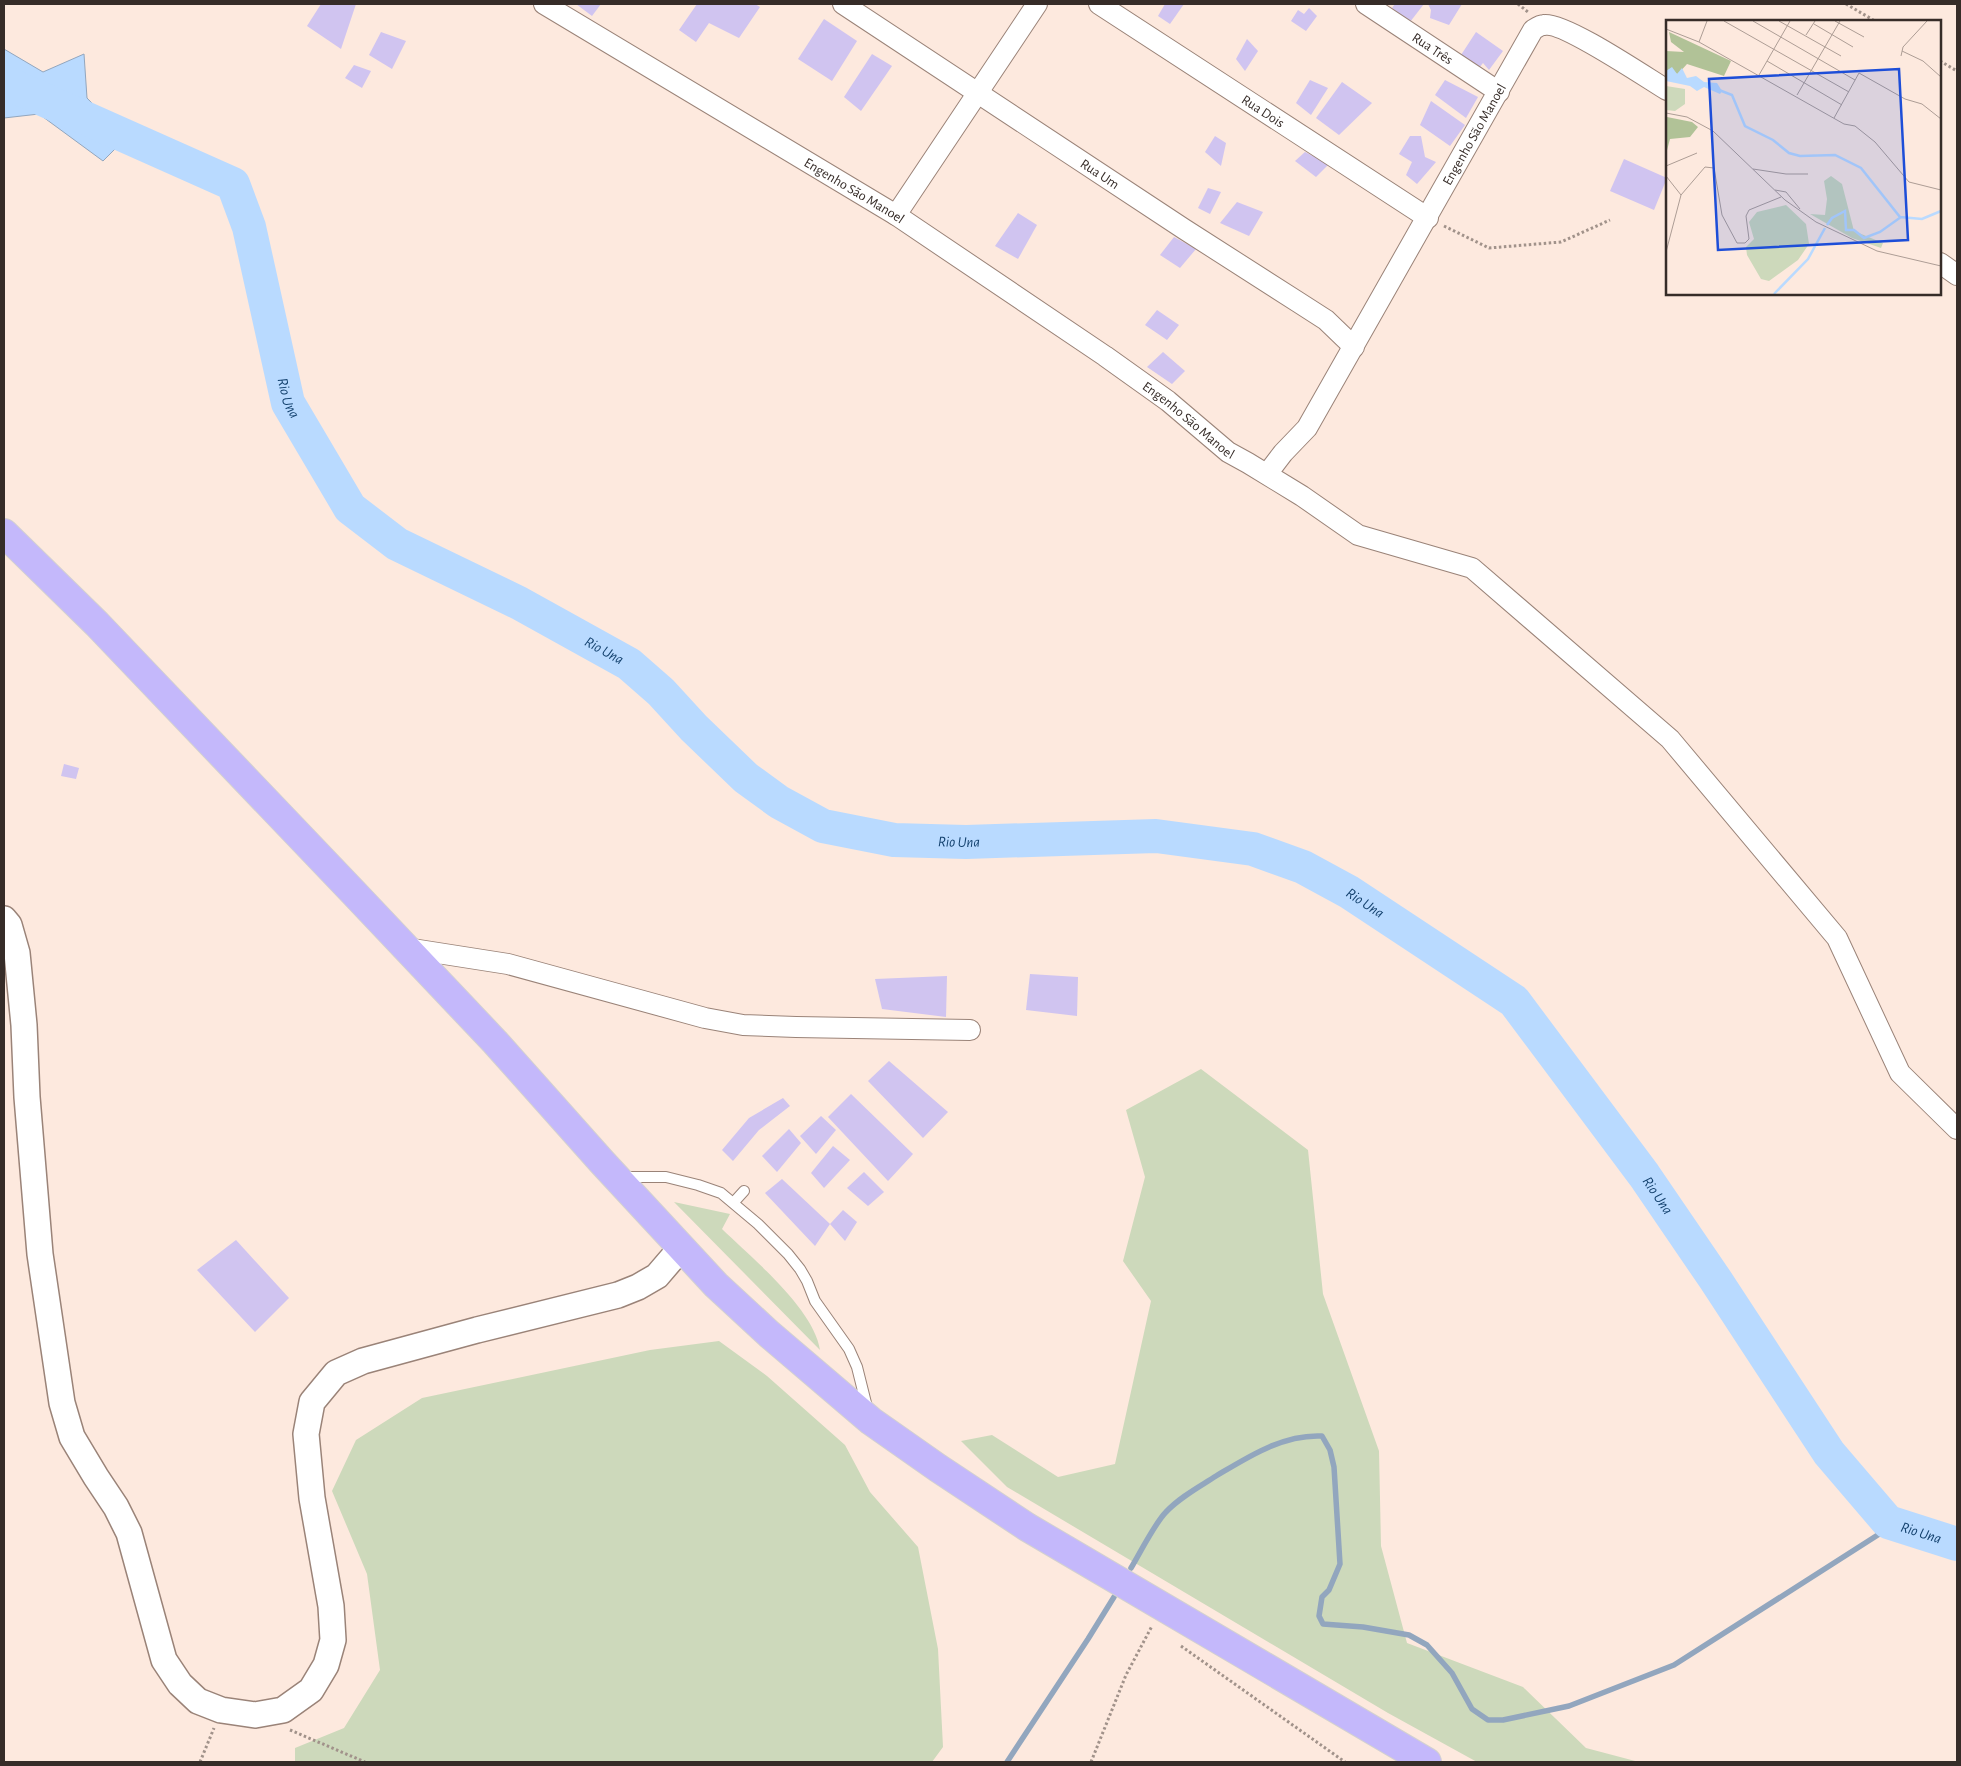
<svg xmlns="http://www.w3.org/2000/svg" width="1961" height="1766" font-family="'Alegreya Sans',sans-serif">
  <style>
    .green { fill: #cdd9bb }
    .water { fill: #b9daff; stroke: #92a6be }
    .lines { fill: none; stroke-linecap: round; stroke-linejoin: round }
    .stream { stroke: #92a6be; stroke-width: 5.5 }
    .river { stroke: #b9daff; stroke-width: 34 }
    .building { fill: #d0c4f0 }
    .service-casing { stroke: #9a8378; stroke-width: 12 }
    .minor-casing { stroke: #9a8378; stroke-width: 22 }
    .tertiary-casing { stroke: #9a8378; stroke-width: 28 }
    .primary-casing { stroke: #d3d1d0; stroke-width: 30 }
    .path { stroke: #a1928a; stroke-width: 3; stroke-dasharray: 2.5 2.5; stroke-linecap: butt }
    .service { stroke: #fff; stroke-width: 10 }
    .minor { stroke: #fff; stroke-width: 20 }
    .tertiary { stroke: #fff; stroke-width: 25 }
    .primary { stroke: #c4b8fb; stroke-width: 28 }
    .labels { text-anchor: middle; stroke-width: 4; stroke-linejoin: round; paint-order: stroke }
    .street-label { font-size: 14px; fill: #362c28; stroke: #fff }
    .water-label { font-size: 15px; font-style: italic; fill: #13416e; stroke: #fff }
    .inset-river { fill: none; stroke: #b9daff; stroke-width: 2.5 }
    .inset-road { fill: none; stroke: #ad9d95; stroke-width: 1 }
    .view { fill: #1d4ed8; fill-opacity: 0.15; stroke: #1d4ed8; stroke-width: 2.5 }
    .inset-edge { fill: none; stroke: #362c28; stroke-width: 2.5 }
  </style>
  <rect width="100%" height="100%" fill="#fde9de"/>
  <g class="green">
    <polygon points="1201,1069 1308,1150 1323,1294 1379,1451 1381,1546 1407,1643 1523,1687 1586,1748 1639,1762 1477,1762 1388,1713 1007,1487 961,1441 992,1435 1058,1477 1115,1464 1151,1301 1123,1261 1145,1177 1126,1110"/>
    <path d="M 674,1202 L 730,1214 L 722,1229 C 752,1258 814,1309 820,1350 Z"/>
    <polygon points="719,1341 767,1376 845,1445 870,1492 918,1547 938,1649 943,1747 932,1762 295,1762 295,1748 344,1728 380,1670 367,1574 332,1491 356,1440 422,1398 650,1350"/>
  </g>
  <polygon class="water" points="4,49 43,72 84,54 87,98 126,138 103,161 39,114 4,118"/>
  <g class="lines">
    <g class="stream">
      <path d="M 1131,1568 C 1140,1553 1155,1523 1166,1512 C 1180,1497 1199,1487 1216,1476 C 1248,1457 1283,1434 1322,1436 L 1330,1450 L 1334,1467 L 1340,1564 L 1329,1590 L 1322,1597 L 1319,1616 L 1323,1624 L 1363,1627 L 1409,1635 L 1427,1645 L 1452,1673 L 1472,1709 L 1488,1720 L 1503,1720 L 1569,1706 L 1674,1665 L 1895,1524"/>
      <polyline points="1007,1762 1088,1639 1114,1597"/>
    </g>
    <path class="river" id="s1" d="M 4,82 L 233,184 L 249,227 L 288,403 L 350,508 L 397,544 L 519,603 L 629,664 L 661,692 L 694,728 L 746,778 L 779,802 L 823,826 L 894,840 L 966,842 L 1156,836 L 1253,849 L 1303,867 L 1349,892 L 1514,1001 L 1644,1175 L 1715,1279 L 1829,1453 L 1888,1522 L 1957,1544"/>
  </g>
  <g class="building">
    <polygon points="321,4 356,4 341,49 307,26"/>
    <polygon points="576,4 601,4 592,16"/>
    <polygon points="697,4 755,4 760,7 739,38 709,23 696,42 679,30"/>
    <polygon points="1165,4 1184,4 1170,24 1158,16"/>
    <polygon points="1395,4 1424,4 1410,22 1392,8"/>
    <polygon points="1428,4 1462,4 1449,25 1430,18 1431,10"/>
    <polygon points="1309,8 1317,16 1306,31 1291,21 1298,10 1304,14"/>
    <polygon points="824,19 857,41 832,81 798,59"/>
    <polygon points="381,32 406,41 392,69 369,55"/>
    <polygon points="1476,32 1503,51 1489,70 1483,63 1479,68 1461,55"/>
    <polygon points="1247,39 1258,51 1245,71 1236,59"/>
    <polygon points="872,54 892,66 861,111 844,97"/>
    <polygon points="354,65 371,71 362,88 345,78"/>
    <polygon points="1310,80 1328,88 1311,115 1296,103"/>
    <polygon points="1445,80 1478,97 1466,118 1435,95"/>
    <polygon points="1342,82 1372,103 1339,135 1316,118"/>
    <polygon points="1431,101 1465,125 1450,146 1420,125"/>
    <polygon points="1215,136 1226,143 1221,166 1205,152"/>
    <polygon points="1410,136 1421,136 1425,157 1436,162 1417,184 1406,175 1412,162 1399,154"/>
    <polygon points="1305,152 1329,164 1316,177 1295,161"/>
    <polygon points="1624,159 1667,178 1654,210 1610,191"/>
    <polygon points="1208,188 1221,192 1210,214 1198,208"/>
    <polygon points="1237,202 1263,212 1249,236 1220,223"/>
    <polygon points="1018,213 1037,225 1018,259 995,246"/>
    <polygon points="1174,237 1196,249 1180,268 1160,255"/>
    <polygon points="1157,310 1179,325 1167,340 1145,325"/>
    <polygon points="1163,352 1185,371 1172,384 1147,367"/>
    <polygon points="64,764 79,768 76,779 61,776"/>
    <polygon points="1030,974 1078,977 1077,1016 1026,1010"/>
    <polygon points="947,976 946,1017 882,1009 875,979"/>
    <polygon points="889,1061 948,1112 923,1138 868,1081"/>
    <polygon points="851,1094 913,1154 888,1181 828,1117"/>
    <polygon points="783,1098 790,1106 759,1130 733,1161 722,1150 749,1118"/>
    <polygon points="821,1116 836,1130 816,1154 800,1136"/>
    <polygon points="789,1129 801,1143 777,1172 762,1156"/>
    <polygon points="833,1146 850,1160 824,1188 811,1173"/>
    <polygon points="864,1172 884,1192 868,1206 847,1188"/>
    <polygon points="782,1179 830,1224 815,1246 765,1193"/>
    <polygon points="843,1210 857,1222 845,1241 830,1224"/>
    <polygon points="236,1240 289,1298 255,1332 197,1270"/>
  </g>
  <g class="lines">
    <g class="service-casing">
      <g id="service">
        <polyline points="622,1177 666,1177 698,1185 721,1193 758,1224 788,1254 800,1269 807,1281 815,1301 849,1349 857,1367 868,1411"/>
        <polyline points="734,1202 744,1191"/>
      </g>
    </g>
    <g class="minor-casing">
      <g id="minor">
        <path id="s2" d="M 544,4 L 896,215 L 1105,356 L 1168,401 L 1228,452 L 1248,463 L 1302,496 L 1358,535 L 1472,568 L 1670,739 L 1837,938 L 1900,1073 L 1957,1129"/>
        <path id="s3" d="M 843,4 L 1184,229 L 1298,302 L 1326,320 L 1354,347"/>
        <path id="s4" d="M 1099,4 L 1428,218"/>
        <path id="s5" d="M 1366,4 L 1499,92"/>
        <polyline points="896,215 1037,4"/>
        <polyline points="1940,263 1957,275"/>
        <path id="s6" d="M 1267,474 L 1283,453 L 1307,428 L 1533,30 C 1536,28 1540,25 1544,25 C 1563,21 1647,78 1667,90"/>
        <polyline points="406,948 508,964 705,1018 743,1025 796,1027 970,1030"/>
      </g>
    </g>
    <g class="tertiary-casing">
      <polyline id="tertiary" points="4,919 9,925 17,953 24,1025 27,1097 40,1254 62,1403 72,1437 96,1477 116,1507 129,1533 164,1660 180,1684 198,1701 221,1710 255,1715 283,1710 311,1690 326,1665 333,1640 331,1606 312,1498 306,1434 312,1402 336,1373 363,1361 477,1330 618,1295 638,1287 657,1276 681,1248"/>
    </g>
    <g class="primary-casing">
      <polyline id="primary" points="4,533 97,624 353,892 495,1042 602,1162 716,1285 769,1334 871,1421 938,1468 1027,1527 1427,1762"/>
    </g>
    <g class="path">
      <polyline points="1518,4 1528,12"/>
      <polyline points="1846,4 1875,21"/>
      <polyline points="1940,61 1957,71"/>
      <polyline points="1444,226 1489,248 1561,242 1610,220"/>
      <polyline points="1181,1646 1345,1762"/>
      <polyline points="290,1730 365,1762"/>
      <polyline points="200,1762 214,1728"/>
      <polyline points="1091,1762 1126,1675 1152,1626"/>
    </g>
    <use href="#service" class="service"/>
    <use href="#minor" class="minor"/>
    <use href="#tertiary" class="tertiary"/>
    <use href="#primary" class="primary"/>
  </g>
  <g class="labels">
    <g class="street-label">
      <text dy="5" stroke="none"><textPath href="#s5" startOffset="80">Rua Três</textPath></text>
      <text dy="5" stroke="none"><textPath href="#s4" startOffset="196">Rua Dois</textPath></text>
      <text dy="5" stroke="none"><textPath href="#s6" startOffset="399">Engenho São Manoel</textPath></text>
      <text dy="5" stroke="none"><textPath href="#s3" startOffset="308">Rua Um</textPath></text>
      <text dy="5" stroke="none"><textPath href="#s2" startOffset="362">Engenho São Manoel</textPath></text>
      <text dy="5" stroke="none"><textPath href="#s2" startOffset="768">Engenho São Manoel</textPath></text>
    </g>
    <g class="water-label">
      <text dy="5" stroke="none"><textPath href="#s1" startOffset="472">Rio Una</textPath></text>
      <text dy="5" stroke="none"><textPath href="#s1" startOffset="891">Rio Una</textPath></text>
      <text dy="5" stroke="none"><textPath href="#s1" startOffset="1311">Rio Una</textPath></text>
      <text dy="5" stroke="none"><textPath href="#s1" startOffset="1731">Rio Una</textPath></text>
      <text dy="5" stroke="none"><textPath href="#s1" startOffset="2151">Rio Una</textPath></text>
      <text dy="5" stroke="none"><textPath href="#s1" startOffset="2586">Rio Una</textPath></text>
    </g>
  </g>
  <g transform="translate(1666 20)">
    <rect width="275" height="275" fill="#fde9de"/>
    <path d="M 0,66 L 19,69 L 19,84 L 9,91 L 0,90 ZM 165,156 L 176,164 L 188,211 L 217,223 L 215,228 L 186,218 L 144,194 L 159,195 L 161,179 L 158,161 ZM 120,185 L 140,204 L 143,224 L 132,240 L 103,261 L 95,259 L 81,235 L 80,227 L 88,219 L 83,202 L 91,192 Z" fill="#cdd9bb"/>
    <path d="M 3,12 L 65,41 L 58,56 L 21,44 L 12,54 L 0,51 L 0,31 L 18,32 L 5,22 ZM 1,97 L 26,102 L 32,107 L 24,117 L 4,119 L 0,134 Z" fill="#b1c297"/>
    <path d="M 6,47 L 11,54 L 16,48 L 21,58 L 30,56 L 38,62 L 51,63 L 56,71 L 54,74 L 38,67 L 31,71 L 24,66 L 0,61 L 0,51 Z" fill="#b9daff"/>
    <path class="inset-river" d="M 53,70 L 66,75 L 79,106 L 107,120 L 123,133 L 134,136 L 169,135 L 195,148 L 234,197 L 256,199 L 275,191M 161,205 L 166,198 L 179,191 L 180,210 L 188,210 L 198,218 L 214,212 L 235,197M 108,274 L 142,239 L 159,208"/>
    <path class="inset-road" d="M 58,1 L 183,72M 87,1 L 189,60M 113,1 L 175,36M 169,1 L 198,17M 148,4 L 187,27M 0,9 L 33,22 L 178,104 L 189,106 L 209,122 L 243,162 L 275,170M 140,15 L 149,1M 33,22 L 41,1M 236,31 L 257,41 L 275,57M 235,36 L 237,27 L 261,1M 101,41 L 176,85M 93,55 L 124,1M 131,75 L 174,1M 0,93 L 21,97 L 47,111 L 119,180 L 150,202 L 211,231 L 275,246M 168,98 L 193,53 L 239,79 L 256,84 L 275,99M 0,146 L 31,133M 87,149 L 120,154 L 142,154M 0,156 L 15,175M 109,170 L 120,172 L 134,189M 0,232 L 15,175 L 39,147 L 48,148 L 56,195 L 71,223 L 79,223 L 83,219 L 80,196 L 83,190 L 115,177"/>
    <path class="view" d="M 233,49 L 242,220 L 52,230 L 43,59 Z"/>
    <rect width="275" height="275" class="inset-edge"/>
  </g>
  <rect width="1961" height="1766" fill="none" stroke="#362c28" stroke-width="10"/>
</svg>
